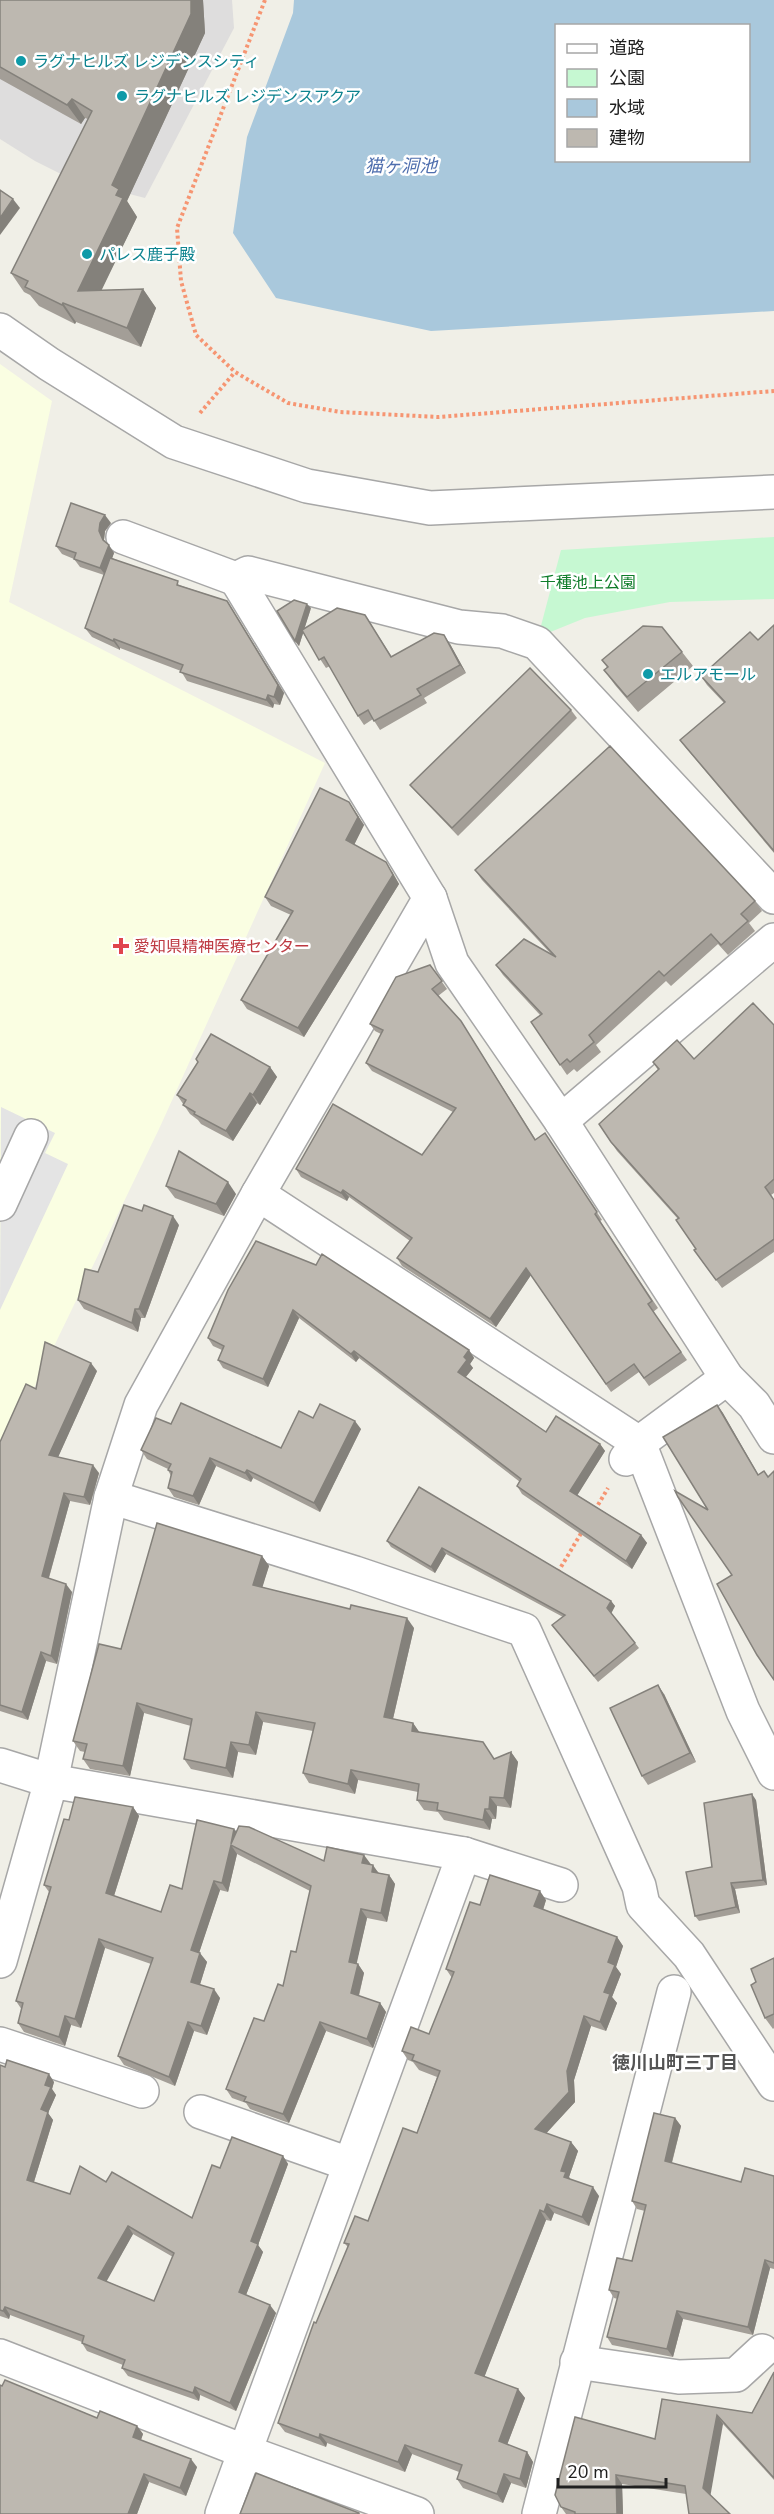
<svg xmlns="http://www.w3.org/2000/svg" width="774" height="2514" font-family="'Nunito Sans','Noto Sans JP',sans-serif">
  <style>
    .residential { fill: #dedddd }
    .education { fill: #fafee2 }
    .park { fill: #c6f8d2 }
    .parking { fill: #e4e4e4 }
    .water { fill: #a9c8dc; fill-rule: evenodd }
    .lines { fill: none; stroke-linecap: round; stroke-linejoin: round }
    .minor-casing { stroke: #a7a7a7; stroke-width: 36 }
    .path { stroke: #f69572; stroke-width: 4; stroke-dasharray: 3 3; stroke-linecap: butt }
    .minor { stroke: #fff; stroke-width: 33 }
    .wall { fill: #a39e97; fill-rule: evenodd }
    .shaded-wall { fill: #84817b }
    .building { fill: #bdb8b0; stroke: #84817b; stroke-width: 1.5; fill-rule: evenodd }
    .culture-dot { fill: #0f9aa8; stroke: #fff; stroke-width: 2 }
    .health-dot { fill: #e0444e; stroke: #fff; stroke-width: 2 }
    .labels { text-anchor: middle; stroke-width: 5; stroke-linejoin: round; paint-order: stroke }
    .culture-label { font-size: 16px; fill: #0d838f; stroke: #fff; text-anchor: start }
    .park-label { font-size: 16px; fill: #0f7d2a; stroke: #fff }
    .health-label { font-size: 16px; fill: #be3a42; stroke: #fff; text-anchor: start }
    .water-label { font-size: 18px; font-style: italic; fill: #4e6eae; stroke: #fff }
    .neighbourhood-label { font-size: 18px; font-weight: bold; fill: #535353; stroke: #fff }
  </style>
  <rect width="100%" height="100%" fill="#f0efe7"/>
  <polygon class="residential" points="0,0 232,0 234,28 145,198 71,179 35,161 0,139"/>
  <polygon class="education" points="0,364 52,401 9,602 325,763 159,1129 0,1458"/>
  <polygon class="park" points="774,537 774,599 670,602 585,618 538,637 561,550"/>
  <polygon class="parking" points="1,1107 55,1133 45,1153 68,1164 0,1310"/>
  <path class="water" d="M 294,0 L 774,0 L 774,311 L 431,331 L 276,298 L 233,233 L 247,137 L 293,13 ZM 556,26 L 748,26 L 748,160 L 556,160 Z"/>
  <g class="lines">
    <g class="minor-casing">
      <g id="minor">
        <polyline points="0,330 49,364 174,442 307,486 430,508 774,492"/>
        <polyline points="123,537 236,579 248,573 459,627 502,631 537,643 774,897"/>
        <polyline points="236,579 430,898 452,963 561,1121 727,1378 754,1405 774,1437"/>
        <polyline points="561,1121 774,940"/>
        <polyline points="258,1194 639,1443 743,1711 774,1773"/>
        <polyline points="0,1204 31,1136"/>
        <polyline points="626,1459 639,1443 727,1378"/>
        <polyline points="111,1497 355,1573 524,1630 639,1886 643,1905 689,1955 774,2084"/>
        <polyline points="0,1765 51,1781 111,1497 141,1405 258,1194 430,898"/>
        <polyline points="464,1854 561,1885"/>
        <polyline points="0,1961 51,1781 464,1854 222,2514"/>
        <polyline points="0,2044 142,2091"/>
        <polyline points="201,2112 349,2164"/>
        <polyline points="0,2356 246,2452 417,2514"/>
        <polyline points="577,2362 679,2377 736,2375 762,2351"/>
        <polyline points="539,2514 674,1992"/>
      </g>
    </g>
    <g class="path">
      <polyline points="265,0 177,228 181,281 196,335 235,372 288,403 340,412 438,417 774,391"/>
      <polyline points="200,413 235,372"/>
      <polyline points="595,1510 608,1488"/>
      <polyline points="558,1572 583,1530"/>
    </g>
    <use href="#minor" class="minor"/>
  </g>
  <g class="wall">
    <polygon points="0,0 203,0 205,33 127,201 137,217 101,290 143,289 156,308 141,347 76,322 75,324 39,306 30,295 24,292 11,273 88,119 85,118 81,124 0,79"/>
    <polygon points="111,523 105,531 104,540 106,543 114,553 112,558 182,586 227,601 284,693 280,705 274,704 273,708 187,681 181,671 120,648 120,650 92,637 85,628 104,575 80,567 74,559 62,554 56,546"/>
    <polygon points="311,608 304,629 365,615 392,657 450,644 466,673 424,698 427,703 380,730 373,719 364,725 358,716 330,666 326,668 303,633 299,646 295,641"/>
    <polygon points="774,625 774,853 686,748 680,740 724,703 707,685 701,676 758,640"/>
    <polygon points="682,652 693,666 638,712 615,685 604,670 607,667 602,660"/>
    <polygon points="571,710 577,718 458,836 417,793 410,785"/>
    <polygon points="349,802 364,825 354,845 392,871 399,884 304,1037 247,1009 241,1000 291,915 271,906 265,897"/>
    <polygon points="475,870 755,901 762,911 749,923 755,931 728,955 718,944 671,986 666,981 596,1045 601,1052 577,1072 574,1069 567,1075 531,1022 540,1015 503,975 496,965 551,954 482,880"/>
    <polygon points="430,965 447,989 438,996 461,1021 466,1029 536,1140 545,1133 602,1220 600,1221 658,1308 653,1312 687,1360 649,1386 639,1372 611,1392 531,1275 496,1327 402,1266 397,1258 410,1241 349,1197 347,1201 301,1177 296,1169 422,1155 453,1112 372,1071 366,1063 381,1034 375,1031 370,1024"/>
    <polygon points="774,1025 774,1193 771,1195 774,1200 774,1252 722,1288 694,1250 696,1249 678,1219 617,1151 611,1142 658,1070 653,1062 694,1059"/>
    <polygon points="270,1067 277,1077 260,1105 257,1103 233,1141 201,1124 198,1120 190,1114 177,1095"/>
    <polygon points="166,1186 236,1194 224,1216 175,1198"/>
    <polygon points="179,1225 145,1318 141,1318 138,1332 84,1309 78,1300 98,1272"/>
    <polygon points="228,1290 469,1350 474,1358 470,1364 473,1368 466,1377 546,1432 600,1444 605,1451 577,1495 641,1535 647,1543 632,1569 522,1494 517,1486 520,1482 359,1358 356,1362 299,1318 268,1387 223,1368 218,1360 222,1350 213,1346 208,1338"/>
    <polygon points="97,1371 58,1457 99,1473 90,1505 70,1501 49,1578 72,1592 57,1664 46,1661 28,1720 0,1711 0,1442 36,1389"/>
    <polygon points="313,1418 361,1429 320,1512 253,1478 251,1482 216,1466 199,1505 174,1497 168,1488 171,1476 168,1470 168,1469 147,1459 141,1450 171,1424 281,1448"/>
    <polygon points="419,1487 611,1601 615,1606 611,1613 639,1648 598,1682 552,1625 563,1617 446,1554 435,1573 391,1547 387,1541"/>
    <polygon points="262,1556 269,1566 262,1587 414,1628 393,1719 413,1723 419,1732 495,1759 511,1752 518,1762 511,1808 497,1806 496,1819 492,1819 490,1830 444,1820 438,1812 424,1810 417,1800 418,1792 358,1780 355,1794 309,1783 303,1773 313,1731 263,1722 256,1755 238,1752 233,1778 191,1769 184,1759 191,1726 144,1713 130,1776 90,1769 83,1759 85,1752 80,1751 73,1741 121,1649"/>
    <polygon points="664,1694 696,1762 648,1785 642,1776"/>
    <polygon points="756,1800 767,1885 735,1889 740,1913 699,1921 695,1916 712,1867"/>
    <polygon points="133,1807 139,1816 114,1896 161,1912 182,1889 234,1829 236,1832 324,1861 370,1863 379,1873 389,1875 395,1884 387,1922 367,1918 356,1964 358,1964 364,1973 359,1996 380,2003 386,2012 373,2048 326,2031 289,2123 250,2109 246,2103 232,2098 226,2089 283,1986 296,1952 310,1891 237,1854 228,1892 220,1890 199,1953 207,1962 200,1984 220,1998 207,2035 194,2031 175,2086 124,2065 118,2056 151,1964 105,1948 81,2028 71,2025 65,2046 24,2032 18,2023 22,2010 16,2001 49,1892 44,1885 69,1820"/>
    <polygon points="546,1900 543,1910 617,1937 623,1946 616,1967 621,1974 612,1997 617,2003 606,2031 591,2026 574,2080 575,2102 546,2133 571,2142 578,2151 569,2177 571,2180 599,2196 589,2226 554,2213 551,2221 546,2220 484,2377 518,2389 525,2398 507,2445 527,2452 533,2462 526,2488 511,2483 503,2503 463,2488 457,2479 459,2472 412,2454 405,2472 327,2443 326,2447 285,2432 278,2423 316,2323 348,2247 344,2243 368,2221 417,2133 437,2077 419,2070 413,2062 408,2060 402,2051 429,2034 452,1978 446,1969 480,1905"/>
    <polygon points="774,1958 774,2028 773,2029 765,2018 756,1982"/>
    <path d="M 0,2065 L 54,2082 L 52,2089 L 56,2095 L 48,2113 L 53,2120 L 34,2182 L 70,2194 L 106,2182 L 192,2218 L 220,2168 L 283,2156 L 288,2164 L 258,2245 L 263,2252 L 246,2295 L 276,2313 L 236,2411 L 200,2395 L 199,2401 L 128,2376 L 122,2368 L 123,2365 L 87,2351 L 82,2343 L 82,2342 L 10,2315 L 9,2319 L 0,2316 ZM 133,2234 L 173,2257 L 154,2301 L 106,2281 Z"/>
    <polygon points="675,2118 681,2126 672,2163 741,2182 774,2176 774,2269 770,2268 753,2335 683,2319 673,2357 612,2345 607,2337 618,2299 614,2298 609,2290 632,2261 645,2211 637,2209 632,2201"/>
    <polygon points="774,2372 774,2480 723,2424 686,2494 622,2484 623,2514 566,2514 561,2507 655,2439 662,2399 752,2413"/>
    <polygon points="97,2418 137,2426 143,2434 141,2440 197,2467 186,2496 149,2482 137,2514 0,2514"/>
  </g>
  <g class="shaded-wall">
    <polygon points="191,0 203,0 205,33 127,201 137,217 92,310 78,291 116,195 112,185"/>
    <polygon points="72,99 85,118 81,124 67,105"/>
    <polygon points="13,199 20,208 0,235 0,218"/>
    <polygon points="143,289 156,308 141,347 127,328"/>
    <polygon points="63,303 76,322 75,324 62,305"/>
    <polygon points="105,515 111,523 105,531 104,540 108,547 109,545 114,553 106,576 100,568 103,540 99,531 100,523"/>
    <polygon points="227,601 284,693 280,705 274,697"/>
    <polygon points="307,604 311,608 299,646 295,641"/>
    <polygon points="444,635 450,644 466,673 460,665"/>
    <polygon points="114,639 120,648 120,650 113,641"/>
    <polygon points="268,695 274,704 273,708 266,700"/>
    <polygon points="349,802 364,825 352,849 346,840"/>
    <polygon points="386,862 399,884 304,1037 298,1028"/>
    <polygon points="270,1067 277,1077 260,1105 253,1095"/>
    <polygon points="250,1093 257,1103 233,1141 226,1131"/>
    <polygon points="228,1182 236,1194 224,1216 216,1204"/>
    <polygon points="343,1190 349,1197 347,1201 341,1193"/>
    <polygon points="173,1216 179,1225 145,1318 139,1309"/>
    <polygon points="526,1268 531,1275 496,1327 490,1319"/>
    <polygon points="135,1309 141,1318 138,1332 132,1323"/>
    <polygon points="293,1310 299,1318 268,1387 263,1379"/>
    <polygon points="469,1350 474,1358 470,1364 473,1368 464,1379 458,1372 464,1357"/>
    <polygon points="354,1351 359,1358 356,1362 351,1354"/>
    <polygon points="91,1363 97,1371 55,1464 49,1455"/>
    <polygon points="717,1405 723,1413 763,1483 758,1475"/>
    <polygon points="355,1421 361,1429 320,1512 314,1503"/>
    <polygon points="600,1444 605,1451 575,1499 570,1491"/>
    <polygon points="210,1458 216,1466 199,1505 193,1496"/>
    <polygon points="93,1465 99,1473 90,1505 84,1497"/>
    <polygon points="247,1470 253,1478 251,1482 245,1473"/>
    <polygon points="64,1493 70,1501 47,1584 42,1576"/>
    <polygon points="641,1535 647,1543 632,1569 626,1561"/>
    <polygon points="442,1548 446,1554 435,1573 431,1567"/>
    <polygon points="262,1556 269,1566 260,1595 253,1585"/>
    <polygon points="66,1584 72,1592 57,1664 51,1656"/>
    <polygon points="611,1601 615,1606 611,1614 607,1608"/>
    <polygon points="407,1618 414,1628 391,1727 384,1717"/>
    <polygon points="41,1652 46,1661 28,1720 22,1712"/>
    <polygon points="658,1685 664,1694 696,1762 690,1753"/>
    <polygon points="137,1703 144,1713 130,1776 123,1766"/>
    <polygon points="256,1712 263,1722 256,1755 249,1745"/>
    <polygon points="413,1723 420,1733 412,1731"/>
    <polygon points="231,1742 238,1752 233,1778 226,1768"/>
    <polygon points="511,1752 518,1762 511,1808 504,1798"/>
    <polygon points="351,1770 358,1780 355,1794 348,1784"/>
    <polygon points="752,1794 756,1800 767,1885 763,1880"/>
    <polygon points="490,1797 497,1806 496,1819 489,1809"/>
    <polygon points="133,1807 139,1816 112,1902 106,1893"/>
    <polygon points="485,1809 492,1819 490,1830 483,1820"/>
    <polygon points="234,1829 240,1837 231,1844"/>
    <polygon points="231,1845 237,1854 228,1892 222,1883"/>
    <polygon points="364,1855 370,1863 369,1871 362,1863"/>
    <polygon points="373,1865 379,1874 372,1872"/>
    <polygon points="389,1875 395,1884 387,1922 381,1913"/>
    <polygon points="214,1881 220,1890 197,1959 191,1950"/>
    <polygon points="731,1883 735,1889 740,1913 736,1907"/>
    <polygon points="540,1891 546,1900 541,1916 534,1906"/>
    <polygon points="361,1909 367,1918 355,1971 349,1962"/>
    <polygon points="617,1937 623,1946 616,1967 621,1974 612,1997 617,2003 606,2031 600,2022 608,1962"/>
    <polygon points="99,1939 105,1948 81,2028 75,2019"/>
    <polygon points="200,1953 207,1962 198,1991 191,1982"/>
    <polygon points="358,1964 364,1973 357,2002 351,1993"/>
    <polygon points="214,1989 220,1998 207,2035 201,2026"/>
    <polygon points="380,2003 386,2012 373,2048 367,2039"/>
    <polygon points="65,2016 71,2025 65,2046 59,2037"/>
    <polygon points="584,2016 591,2026 574,2080 575,2102 542,2138 535,2129 567,2071"/>
    <polygon points="188,2022 194,2031 175,2086 169,2077"/>
    <polygon points="320,2022 326,2031 289,2123 283,2114"/>
    <polygon points="49,2074 54,2082 52,2089 56,2095 48,2113 53,2120 32,2188 27,2180 45,2085"/>
    <polygon points="675,2118 681,2126 670,2169 665,2161"/>
    <polygon points="571,2142 578,2151 569,2177 572,2182 564,2177 561,2171"/>
    <polygon points="283,2156 288,2164 258,2245 263,2252 244,2300 239,2292 251,2241"/>
    <polygon points="593,2187 599,2196 589,2226 582,2217"/>
    <polygon points="547,2204 554,2213 551,2221 544,2212"/>
    <polygon points="540,2210 546,2220 482,2383 475,2373"/>
    <polygon points="128,2226 133,2234 104,2286 98,2278"/>
    <polygon points="765,2260 770,2268 753,2335 748,2327"/>
    <polygon points="270,2305 276,2313 236,2411 230,2403"/>
    <polygon points="5,2307 10,2315 9,2319 3,2311"/>
    <polygon points="677,2311 683,2319 673,2357 667,2349"/>
    <polygon points="195,2387 200,2395 199,2401 193,2393"/>
    <polygon points="518,2389 525,2398 505,2450 499,2441"/>
    <polygon points="717,2415 723,2424 710,2498 703,2488"/>
    <polygon points="137,2426 143,2434 139,2445 133,2437"/>
    <polygon points="320,2434 327,2443 326,2447 319,2438"/>
    <polygon points="405,2445 412,2454 405,2472 398,2462"/>
    <polygon points="527,2452 533,2462 526,2488 520,2479"/>
    <polygon points="191,2459 197,2467 186,2496 180,2488"/>
    <polygon points="144,2474 149,2482 137,2514 128,2514"/>
    <polygon points="504,2474 511,2483 503,2503 497,2494"/>
    <polygon points="616,2475 622,2484 623,2514 617,2514"/>
  </g>
  <g class="building">
    <polygon points="0,0 191,0 191,14 112,185 119,189 116,195 123,198 78,291 143,289 127,328 63,303 62,305 25,287 28,281 11,273 92,111 72,99 67,105 0,67"/>
    <polygon points="0,190 13,199 0,218"/>
    <polygon points="71,503 105,515 100,523 99,531 103,540 109,545 100,568 74,559 76,553 56,546"/>
    <polygon points="110,558 178,581 177,585 227,601 278,685 274,697 268,695 266,700 180,672 183,665 114,639 113,641 85,628"/>
    <polygon points="294,600 307,604 295,641 277,611"/>
    <polygon points="337,608 365,615 391,657 434,633 444,635 460,665 417,689 421,695 374,721 368,710 358,716 324,657 319,660 302,630"/>
    <polygon points="774,625 774,851 680,740 725,702 701,676 750,632 758,640"/>
    <polygon points="643,626 662,627 682,652 627,697 604,670 608,667 602,660"/>
    <polygon points="530,668 571,710 452,828 410,785"/>
    <polygon points="610,746 755,901 741,914 748,921 721,945 711,934 664,976 659,971 589,1035 594,1042 570,1062 567,1059 560,1065 531,1022 542,1014 496,965 524,939 556,957 475,870"/>
    <polygon points="320,788 349,802 358,817 346,840 386,862 393,875 298,1028 241,1000 293,911 265,897"/>
    <polygon points="430,965 442,981 432,989 461,1021 535,1140 545,1133 597,1212 595,1214 652,1301 648,1304 681,1352 644,1378 634,1364 606,1384 526,1268 490,1319 397,1258 412,1238 343,1190 341,1193 296,1169 333,1104 422,1155 456,1108 366,1063 383,1030 370,1024 396,977"/>
    <polygon points="753,1003 774,1025 774,1179 765,1187 774,1200 774,1239 716,1280 694,1250 696,1249 676,1220 679,1218 611,1142 599,1124 659,1069 653,1062 677,1040 694,1059"/>
    <polygon points="211,1034 270,1067 253,1095 250,1093 226,1131 194,1114 195,1112 183,1105 186,1100 177,1095 198,1062 196,1059"/>
    <polygon points="179,1151 228,1182 216,1204 166,1186"/>
    <polygon points="124,1205 142,1211 144,1205 173,1216 139,1309 135,1309 132,1323 78,1300 85,1269 98,1272"/>
    <polygon points="256,1241 316,1265 322,1254 469,1350 464,1357 467,1360 458,1372 546,1432 556,1416 600,1444 570,1491 641,1535 626,1561 517,1486 521,1479 354,1351 351,1354 293,1310 263,1379 218,1360 224,1346 208,1338 228,1290"/>
    <polygon points="45,1342 91,1363 49,1455 93,1465 84,1497 64,1493 42,1576 66,1584 51,1656 41,1652 22,1712 0,1705 0,1442 26,1384 36,1389"/>
    <polygon points="181,1403 281,1448 299,1411 313,1418 320,1404 355,1421 314,1503 247,1470 245,1473 210,1458 193,1496 168,1488 172,1472 168,1470 171,1464 141,1450 156,1418 171,1424"/>
    <polygon points="717,1405 758,1475 764,1471 768,1477 774,1471 774,1680 757,1655 717,1584 732,1575 678,1497 675,1491 708,1510 663,1437"/>
    <polygon points="419,1487 611,1601 607,1608 635,1643 594,1676 552,1625 565,1615 442,1548 431,1567 387,1541"/>
    <polygon points="157,1523 262,1556 253,1585 350,1609 351,1605 407,1618 384,1717 413,1723 412,1731 483,1742 494,1759 511,1752 504,1798 490,1797 489,1809 485,1809 483,1820 437,1810 438,1803 417,1800 419,1784 351,1770 348,1784 303,1773 315,1723 256,1712 249,1745 231,1742 226,1768 184,1759 192,1719 137,1703 123,1766 83,1759 87,1744 73,1741 99,1644 121,1649"/>
    <polygon points="658,1685 690,1753 642,1776 610,1708"/>
    <polygon points="752,1794 763,1880 731,1883 736,1907 695,1916 686,1872 712,1867 704,1803"/>
    <polygon points="75,1797 133,1807 106,1893 161,1912 170,1885 182,1889 197,1820 234,1829 231,1844 239,1826 249,1827 324,1861 327,1847 364,1855 362,1863 373,1865 372,1872 389,1875 381,1913 361,1909 349,1962 358,1964 351,1993 380,2003 367,2039 320,2022 283,2114 244,2101 246,2097 226,2089 254,2018 264,2021 278,1984 283,1986 291,1951 296,1952 311,1886 231,1845 222,1883 214,1881 191,1950 200,1953 191,1982 214,1989 201,2026 188,2022 169,2077 118,2056 153,1958 99,1939 75,2019 65,2016 59,2037 18,2023 23,2003 16,2001 51,1887 44,1885 64,1819 69,1820"/>
    <polygon points="490,1875 540,1891 534,1906 617,1937 608,1962 615,1965 604,1992 610,1994 600,2022 584,2016 567,2071 569,2092 535,2129 571,2142 561,2171 566,2172 564,2177 593,2187 582,2217 547,2204 544,2212 540,2210 475,2373 518,2389 499,2441 527,2452 520,2479 504,2474 497,2494 457,2479 462,2465 405,2445 398,2462 320,2434 319,2438 278,2423 314,2322 316,2323 349,2244 344,2243 355,2216 368,2221 403,2128 417,2133 440,2071 412,2060 414,2055 402,2051 411,2027 429,2034 454,1972 446,1969 470,1902 480,1905"/>
    <polygon points="774,1958 774,2014 765,2018 751,1985 756,1982 751,1969"/>
    <path d="M 7,2060 L 49,2074 L 45,2085 L 51,2087 L 41,2109 L 48,2112 L 27,2180 L 70,2194 L 80,2166 L 106,2182 L 112,2172 L 192,2218 L 212,2165 L 220,2168 L 232,2137 L 283,2156 L 251,2241 L 258,2244 L 239,2292 L 270,2305 L 230,2403 L 195,2387 L 193,2393 L 122,2368 L 125,2360 L 82,2343 L 84,2336 L 5,2307 L 3,2311 L 0,2310 L 0,2065 L 5,2067 ZM 128,2226 L 174,2253 L 154,2301 L 98,2278 Z"/>
    <polygon points="654,2113 675,2118 665,2161 741,2182 745,2168 774,2176 774,2263 765,2260 748,2327 677,2311 667,2349 607,2337 619,2292 609,2290 617,2258 632,2261 646,2205 632,2201"/>
    <polygon points="774,2372 774,2478 717,2415 703,2488 730,2514 689,2514 685,2486 616,2475 617,2514 575,2514 575,2512 561,2507 555,2495 575,2417 655,2439 662,2399 752,2413"/>
    <polygon points="5,2380 97,2418 100,2411 137,2426 133,2437 191,2459 180,2488 144,2474 128,2514 0,2514 0,2385 2,2386"/>
    <polygon points="256,2473 359,2513 359,2514 240,2514"/>
  </g>
  <g class="culture-dot">
    <circle cx="21" cy="61" r="6"/>
    <circle cx="122" cy="96" r="6"/>
    <circle cx="87" cy="254" r="6"/>
    <circle cx="648" cy="674" r="6"/>
  </g>
  <path class="health-dot" d="M118 937h6v6h6v6h-6v6h-6v-6h-6v-6h6z"/>
  <g class="labels">
    <g class="culture-label">
      <text x="33" y="67">ラグナヒルズ レジデンスシティ</text>
      <text x="134" y="102">ラグナヒルズ レジデンスアクア</text>
      <text x="99" y="260">パレス鹿子殿</text>
      <text x="660" y="680">エルアモール</text>
    </g>
    <g class="park-label">
      <text x="588" y="588">千種池上公園</text>
    </g>
    <g class="health-label">
      <text x="134" y="952">愛知県精神医療センター</text>
    </g>
    <g class="water-label">
      <text x="401" y="172">猫ヶ洞池</text>
    </g>
    <g class="neighbourhood-label">
      <text x="675" y="2069">徳川山町三丁目</text>
    </g>
  </g>
  <rect x="555" y="24" width="195" height="138" fill="#ffffff" stroke="#a6a6a6" stroke-width="1.5"/>
  <rect x="567" y="44" width="30" height="9" fill="#ffffff" stroke="#a6a6a6" stroke-width="1.5"/>
  <text x="609" y="54" font-size="18" fill="#202020">道路</text>
  <rect x="567" y="69" width="30" height="18" fill="#c6f8d2" stroke="#a6a6a6" stroke-width="1.5"/>
  <text x="609" y="84" font-size="18" fill="#202020">公園</text>
  <rect x="567" y="99" width="30" height="18" fill="#a9c8dc" stroke="#a6a6a6" stroke-width="1.5"/>
  <text x="609" y="114" font-size="18" fill="#202020">水域</text>
  <rect x="567" y="129" width="30" height="18" fill="#bdb8b0" stroke="#a6a6a6" stroke-width="1.5"/>
  <text x="609" y="144" font-size="18" fill="#202020">建物</text>
  <path d="M558 2478v9h108v-9" fill="none" stroke="#202020" stroke-width="3"/>
  <text x="567" y="2478" font-size="18" fill="#202020" stroke="#ffffff" stroke-width="4.5" paint-order="stroke">20 m</text>
</svg>
